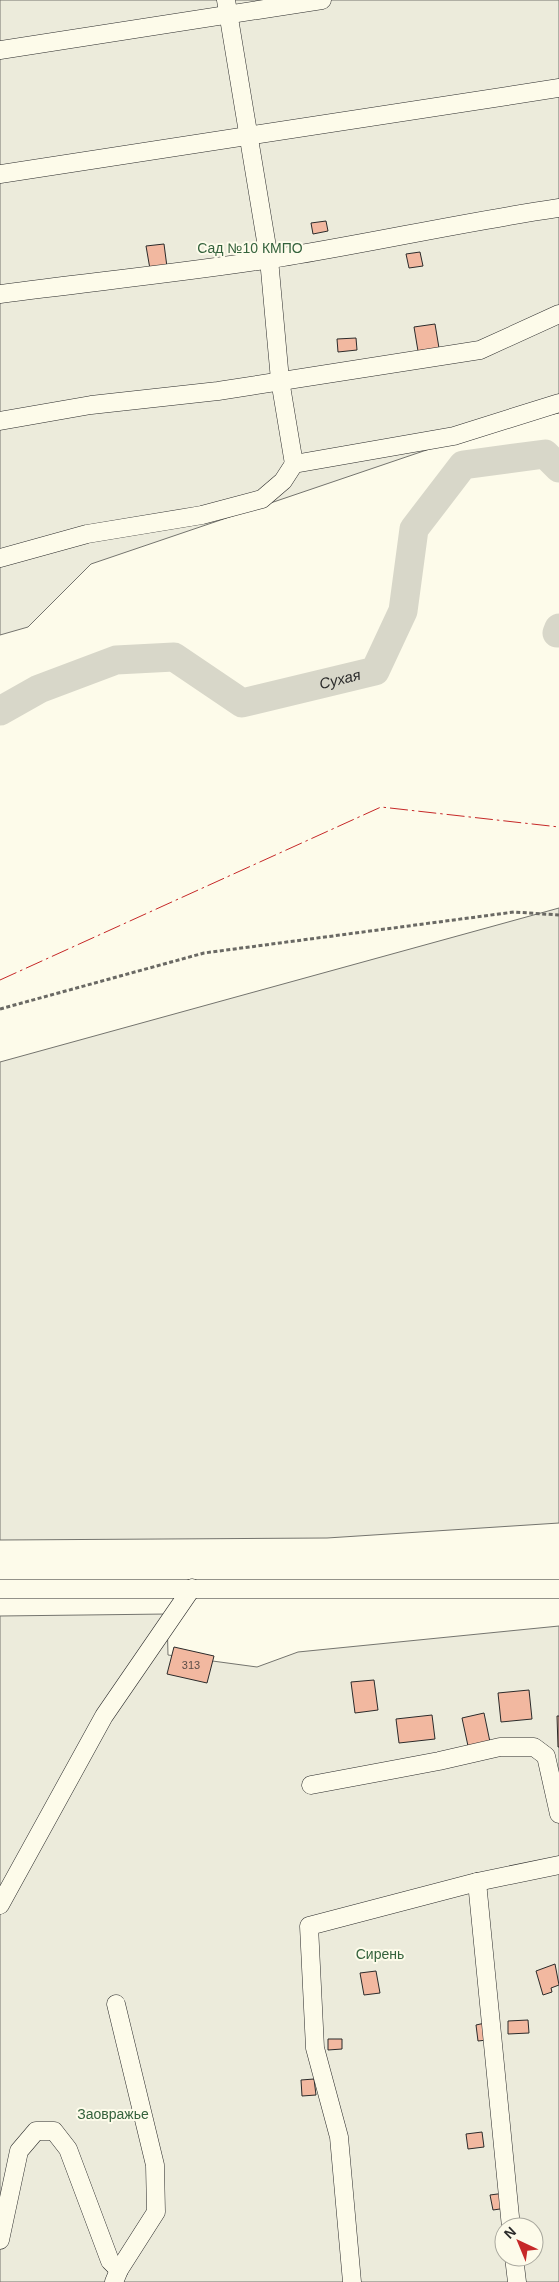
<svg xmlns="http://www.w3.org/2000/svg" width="559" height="2282" font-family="Arial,sans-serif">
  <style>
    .green { fill: #ecebdb; stroke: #74746e; fill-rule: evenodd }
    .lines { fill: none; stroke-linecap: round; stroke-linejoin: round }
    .river { stroke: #d8d7c9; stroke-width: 29 }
    .building { fill: #f2b8a0; stroke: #2b2b2b }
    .minor-casing { stroke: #2b2b2b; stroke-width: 19 }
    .path { stroke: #6a6964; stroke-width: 3; stroke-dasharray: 4 2.5; stroke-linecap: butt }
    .minor { stroke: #fdfbea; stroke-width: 18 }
    .power { stroke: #c62828; stroke-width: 1; stroke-dasharray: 18 4 2.5 4; stroke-linecap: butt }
    .labels { text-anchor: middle; stroke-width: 4; stroke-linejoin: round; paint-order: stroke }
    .number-label { font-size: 11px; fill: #5d4e48 }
    .park-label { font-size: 14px; fill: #34623c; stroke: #fdfbea }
    .water-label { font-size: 15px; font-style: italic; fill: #2b2b2b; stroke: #fdfbea }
  </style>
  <rect width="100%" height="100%" fill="#fdfbea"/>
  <g class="green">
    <polygon points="0,0 559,0 559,413 509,422 91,564 28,627 0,635"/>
    <polygon points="559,908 559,1523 327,1538 0,1540 0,1062"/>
    <path d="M 167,1614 L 168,1655 L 257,1667 L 298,1652 L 559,1626 L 559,2282 L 0,2282 L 0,1616 ZM 504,2227 L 534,2227 L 534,2257 L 504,2257 Z"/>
  </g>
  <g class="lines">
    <g class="river">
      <polyline points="559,628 557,633 559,633"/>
      <path id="s1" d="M 0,711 L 39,689 L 116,660 L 174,657 L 242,703 L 375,671 L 403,611 L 414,529 L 463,465 L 545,454 L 559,468"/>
    </g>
  </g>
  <g class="building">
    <polygon points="326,221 328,231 313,234 311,223"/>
    <polygon points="164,244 167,267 150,269 146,246"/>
    <polygon points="420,252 423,266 409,268 406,254"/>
    <polygon points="435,324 439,348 418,351 414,327"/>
    <polygon points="356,338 357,350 338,352 337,339"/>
    <polygon points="174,1647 214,1656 207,1683 167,1674"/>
    <polygon points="374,1680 378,1710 355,1713 351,1682"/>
    <polygon points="529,1690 532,1719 501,1722 498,1693"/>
    <polygon points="484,1713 490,1742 468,1746 462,1718"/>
    <polygon points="432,1715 435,1739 399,1743 396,1719"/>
    <polygon points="557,1716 559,1716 559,1747 558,1747"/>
    <polygon points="555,1964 559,1985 551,1988 552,1992 543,1995 536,1971"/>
    <polygon points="376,1971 380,1993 364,1995 360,1973"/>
    <polygon points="528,2020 529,2033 508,2034 508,2021"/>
    <polygon points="485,2023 487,2040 478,2041 476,2025"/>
    <polygon points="328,2039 342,2039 342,2049 328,2050"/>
    <polygon points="314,2079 316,2095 302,2096 301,2080"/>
    <polygon points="482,2132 484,2147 468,2149 466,2134"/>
    <polygon points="505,2193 507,2208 493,2210 490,2195"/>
  </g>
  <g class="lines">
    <g class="minor-casing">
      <g id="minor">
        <polyline points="226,0 269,259 280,380 294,464"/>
        <polyline points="0,50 322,0"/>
        <polyline points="0,174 559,88"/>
        <path d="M 0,294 C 90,282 181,273 271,259 C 367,244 463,222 559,208"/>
        <polyline points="0,421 91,405 218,391 480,350 559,314"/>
        <polyline points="0,558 87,534 202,515 262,499 283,481 294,464 454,436 559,403"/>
        <polyline points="0,1589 559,1589"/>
        <polyline points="311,1785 439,1761 500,1747 534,1747 546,1756 559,1814"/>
        <polyline points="477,1882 511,2227"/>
        <polyline points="0,1905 104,1716 192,1588"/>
        <polyline points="0,2240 19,2151 36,2131 54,2131 68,2149 110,2261 119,2270"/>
        <polyline points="514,2257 517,2282"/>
        <polyline points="114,2282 119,2270 156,2212 155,2165 116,2004"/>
        <polyline points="352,2282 339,2137 315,2048 309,1926 477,1882 559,1865"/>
      </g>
    </g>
    <polyline class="path" points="0,1009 204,953 514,912 559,915"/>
    <use href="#minor" class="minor"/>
    <polyline class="power" points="0,980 381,807 559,827"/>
  </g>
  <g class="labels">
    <g class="number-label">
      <text x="191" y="1669">313</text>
    </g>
    <g class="park-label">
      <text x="250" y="253">Сад №10 КМПО</text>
      <text x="380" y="1959">Сирень</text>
      <text x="113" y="2119">Заовражье</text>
    </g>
    <g class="water-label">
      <text dy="5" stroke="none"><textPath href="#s1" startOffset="368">Сухая</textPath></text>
    </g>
  </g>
  <g transform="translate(519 2242) rotate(316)"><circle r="24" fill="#fdfbea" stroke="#a9a89e"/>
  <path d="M0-4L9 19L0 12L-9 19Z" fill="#c62828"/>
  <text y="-8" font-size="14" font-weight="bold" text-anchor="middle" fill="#2b2b2b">N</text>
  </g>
</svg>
